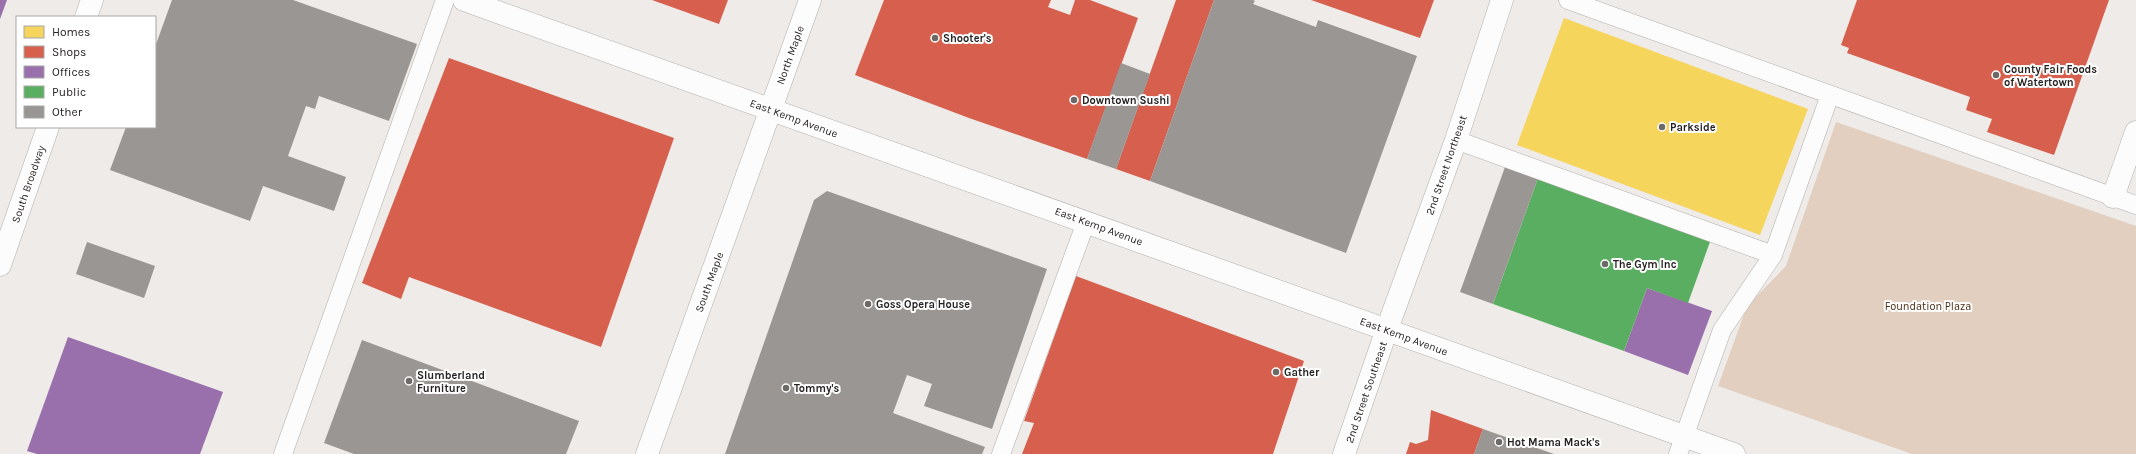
<svg xmlns="http://www.w3.org/2000/svg" width="2136" height="454" font-family="Karla,sans-serif">
  <style>
    .green { fill: #e2cfc0 }
    .homes { fill: #f6d55c }
    .shops { fill: #d6604d }
    .offices { fill: #9970ab }
    .public { fill: #5aae61 }
    .building { fill: #999694 }
    .lines { fill: none; stroke-linecap: round; stroke-linejoin: round }
    .service-casing { stroke: #b2afad; stroke-width: 19 }
    .minor-casing { stroke: #b2afad; stroke-width: 23 }
    .tertiary-casing { stroke: #b2afad; stroke-width: 23 }
    .service { stroke: #fcfcfc; stroke-width: 18 }
    .minor { stroke: #fcfcfc; stroke-width: 22 }
    .tertiary { stroke: #fcfcfc; stroke-width: 22 }
    .poi-dot { fill: #6c6967; stroke: #fff; stroke-width: 1.5 }
    .labels { text-anchor: middle; stroke-width: 4; stroke-linejoin: round; paint-order: stroke }
    .poi-label { font-size: 11px; font-weight: bold; fill: #262322; stroke: #fff; text-anchor: start }
    .street-label { font-size: 11px; fill: #262322; stroke: #fff }
    .park-label { font-size: 11px; fill: #482a10; stroke: #fff }
  </style>
  <rect width="100%" height="100%" fill="#eeebe8"/>
  <polygon class="green" points="1836,122 2136,226 2136,454 1912,454 1718,386 1747,306 1786,266"/>
  <polygon class="homes" points="1564,18 1808,109 1760,235 1517,145"/>
  <g class="shops">
    <polygon points="652,0 728,0 719,24"/>
    <polygon points="884,0 1051,0 1048,7 1070,15 1075,0 1090,0 1138,18 1087,159 969,118 855,75"/>
    <polygon points="1176,0 1214,0 1150,181 1116,169"/>
    <polygon points="1311,0 1434,0 1420,38"/>
    <polygon points="1857,0 2109,0 2054,155 1987,132 1992,119 1966,110 1970,97 1847,53 1849,48 1841,45"/>
    <polygon points="449,58 674,138 601,347 409,277 401,299 362,283"/>
    <polygon points="1076,276 1304,361 1273,454 1022,454 1034,423 1024,421"/>
    <polygon points="1431,410 1483,429 1474,454 1406,454 1410,442 1416,444 1428,440"/>
  </g>
  <g class="offices">
    <polygon points="0,0 7,0 0,19"/>
    <polygon points="1647,288 1712,311 1688,375 1624,351"/>
    <polygon points="68,337 223,392 200,454 37,454 27,451"/>
  </g>
  <polygon class="public" points="1538,178 1711,239 1688,303 1647,288 1624,351 1493,304"/>
  <g class="building">
    <polygon points="172,0 293,0 417,44 389,121 319,96 315,109 306,106 288,156 346,177 334,211 263,186 250,221 110,170 126,127 155,127 155,47"/>
    <polygon points="1214,0 1253,0 1255,1 1253,4 1316,27 1318,20 1417,56 1346,253 1150,181"/>
    <polygon points="1121,63 1150,74 1116,169 1087,159"/>
    <polygon points="1505,167 1538,178 1493,304 1460,292"/>
    <polygon points="827,191 1047,269 992,429 924,406 932,384 907,375 893,413 985,447 982,454 725,454 814,200"/>
    <polygon points="87,242 155,266 144,298 76,274"/>
    <polygon points="362,340 579,421 566,454 354,454 324,443"/>
    <polygon points="1483,429 1554,454 1474,454"/>
  </g>
  <g class="lines">
    <g class="service-casing">
      <g id="service">
        <polyline points="1568,0 2136,205"/>
        <polyline points="1456,140 1773,255"/>
        <polyline points="283,454 445,0"/>
        <polyline points="1001,454 1086,222"/>
        <polyline points="1678,454 1722,330 1773,255 1830,95"/>
      </g>
    </g>
    <g class="minor-casing">
      <g id="minor">
        <polyline points="2113,197 2136,132"/>
        <polyline points="647,454 810,0"/>
        <polyline points="1344,454 1387,329"/>
      </g>
    </g>
    <g class="tertiary-casing">
      <g id="tertiary">
        <polyline points="464,0 1734,454"/>
        <polyline points="86,17 92,0"/>
        <polyline points="0,265 48,127"/>
        <polyline points="1387,329 1456,140 1502,0"/>
      </g>
    </g>
    <use href="#service" class="service"/>
    <use href="#minor" class="minor"/>
    <use href="#tertiary" class="tertiary"/>
  </g>
  <g class="poi-dot">
    <circle cx="935" cy="38" r="4"/>
    <circle cx="1996" cy="75" r="4"/>
    <circle cx="1074" cy="100" r="4"/>
    <circle cx="1662" cy="127" r="4"/>
    <circle cx="1605" cy="264" r="4"/>
    <circle cx="868" cy="304" r="4"/>
    <circle cx="1276" cy="372" r="4"/>
    <circle cx="409" cy="381" r="4"/>
    <circle cx="786" cy="388" r="4"/>
    <circle cx="1499" cy="442" r="4"/>
  </g>
  <g class="labels">
    <g class="poi-label">
      <text x="943" y="42">Shooter's</text>
      <text x="2004" y="73">County Fair Foods<tspan x="2004" dy="13">of Watertown</tspan></text>
      <text x="1082" y="104">Downtown Sushi</text>
      <text x="1670" y="131">Parkside</text>
      <text x="1613" y="268">The Gym Inc</text>
      <text x="876" y="308">Goss Opera House</text>
      <text x="1284" y="376">Gather</text>
      <text x="417" y="379">Slumberland<tspan x="417" dy="13">Furniture</tspan></text>
      <text x="794" y="392">Tommy's</text>
      <text x="1507" y="446">Hot Mama Mack's</text>
    </g>
    <g class="street-label">
      <text transform="translate(790 55) rotate(-70)" y="4">North Maple</text>
      <text transform="translate(794 118) rotate(20)" y="4">East Kemp Avenue</text>
      <text transform="translate(1446 165) rotate(-71)" y="4">2nd Street Northeast</text>
      <text transform="translate(28 184) rotate(-71)" y="4">South Broadway</text>
      <text transform="translate(1099 226) rotate(20)" y="4">East Kemp Avenue</text>
      <text transform="translate(709 282) rotate(-70)" y="4">South Maple</text>
      <text transform="translate(1404 336) rotate(20)" y="4">East Kemp Avenue</text>
      <text transform="translate(1366 392) rotate(-71)" y="4">2nd Street Southeast</text>
    </g>
    <g class="park-label">
      <text x="1928" y="310">Foundation Plaza</text>
    </g>
  </g>
  <rect x="16" y="16" width="140" height="112" fill="#ffffff" stroke="#a8a7a7"/>
  <rect x="24" y="26" width="20" height="12" fill="#f6d55c" stroke="#a8a7a7"/>
  <text x="52" y="36" font-size="12" fill="#262322">Homes</text>
  <rect x="24" y="46" width="20" height="12" fill="#d6604d" stroke="#a8a7a7"/>
  <text x="52" y="56" font-size="12" fill="#262322">Shops</text>
  <rect x="24" y="66" width="20" height="12" fill="#9970ab" stroke="#a8a7a7"/>
  <text x="52" y="76" font-size="12" fill="#262322">Offices</text>
  <rect x="24" y="86" width="20" height="12" fill="#5aae61" stroke="#a8a7a7"/>
  <text x="52" y="96" font-size="12" fill="#262322">Public</text>
  <rect x="24" y="106" width="20" height="12" fill="#999694" stroke="#a8a7a7"/>
  <text x="52" y="116" font-size="12" fill="#262322">Other</text>
</svg>
